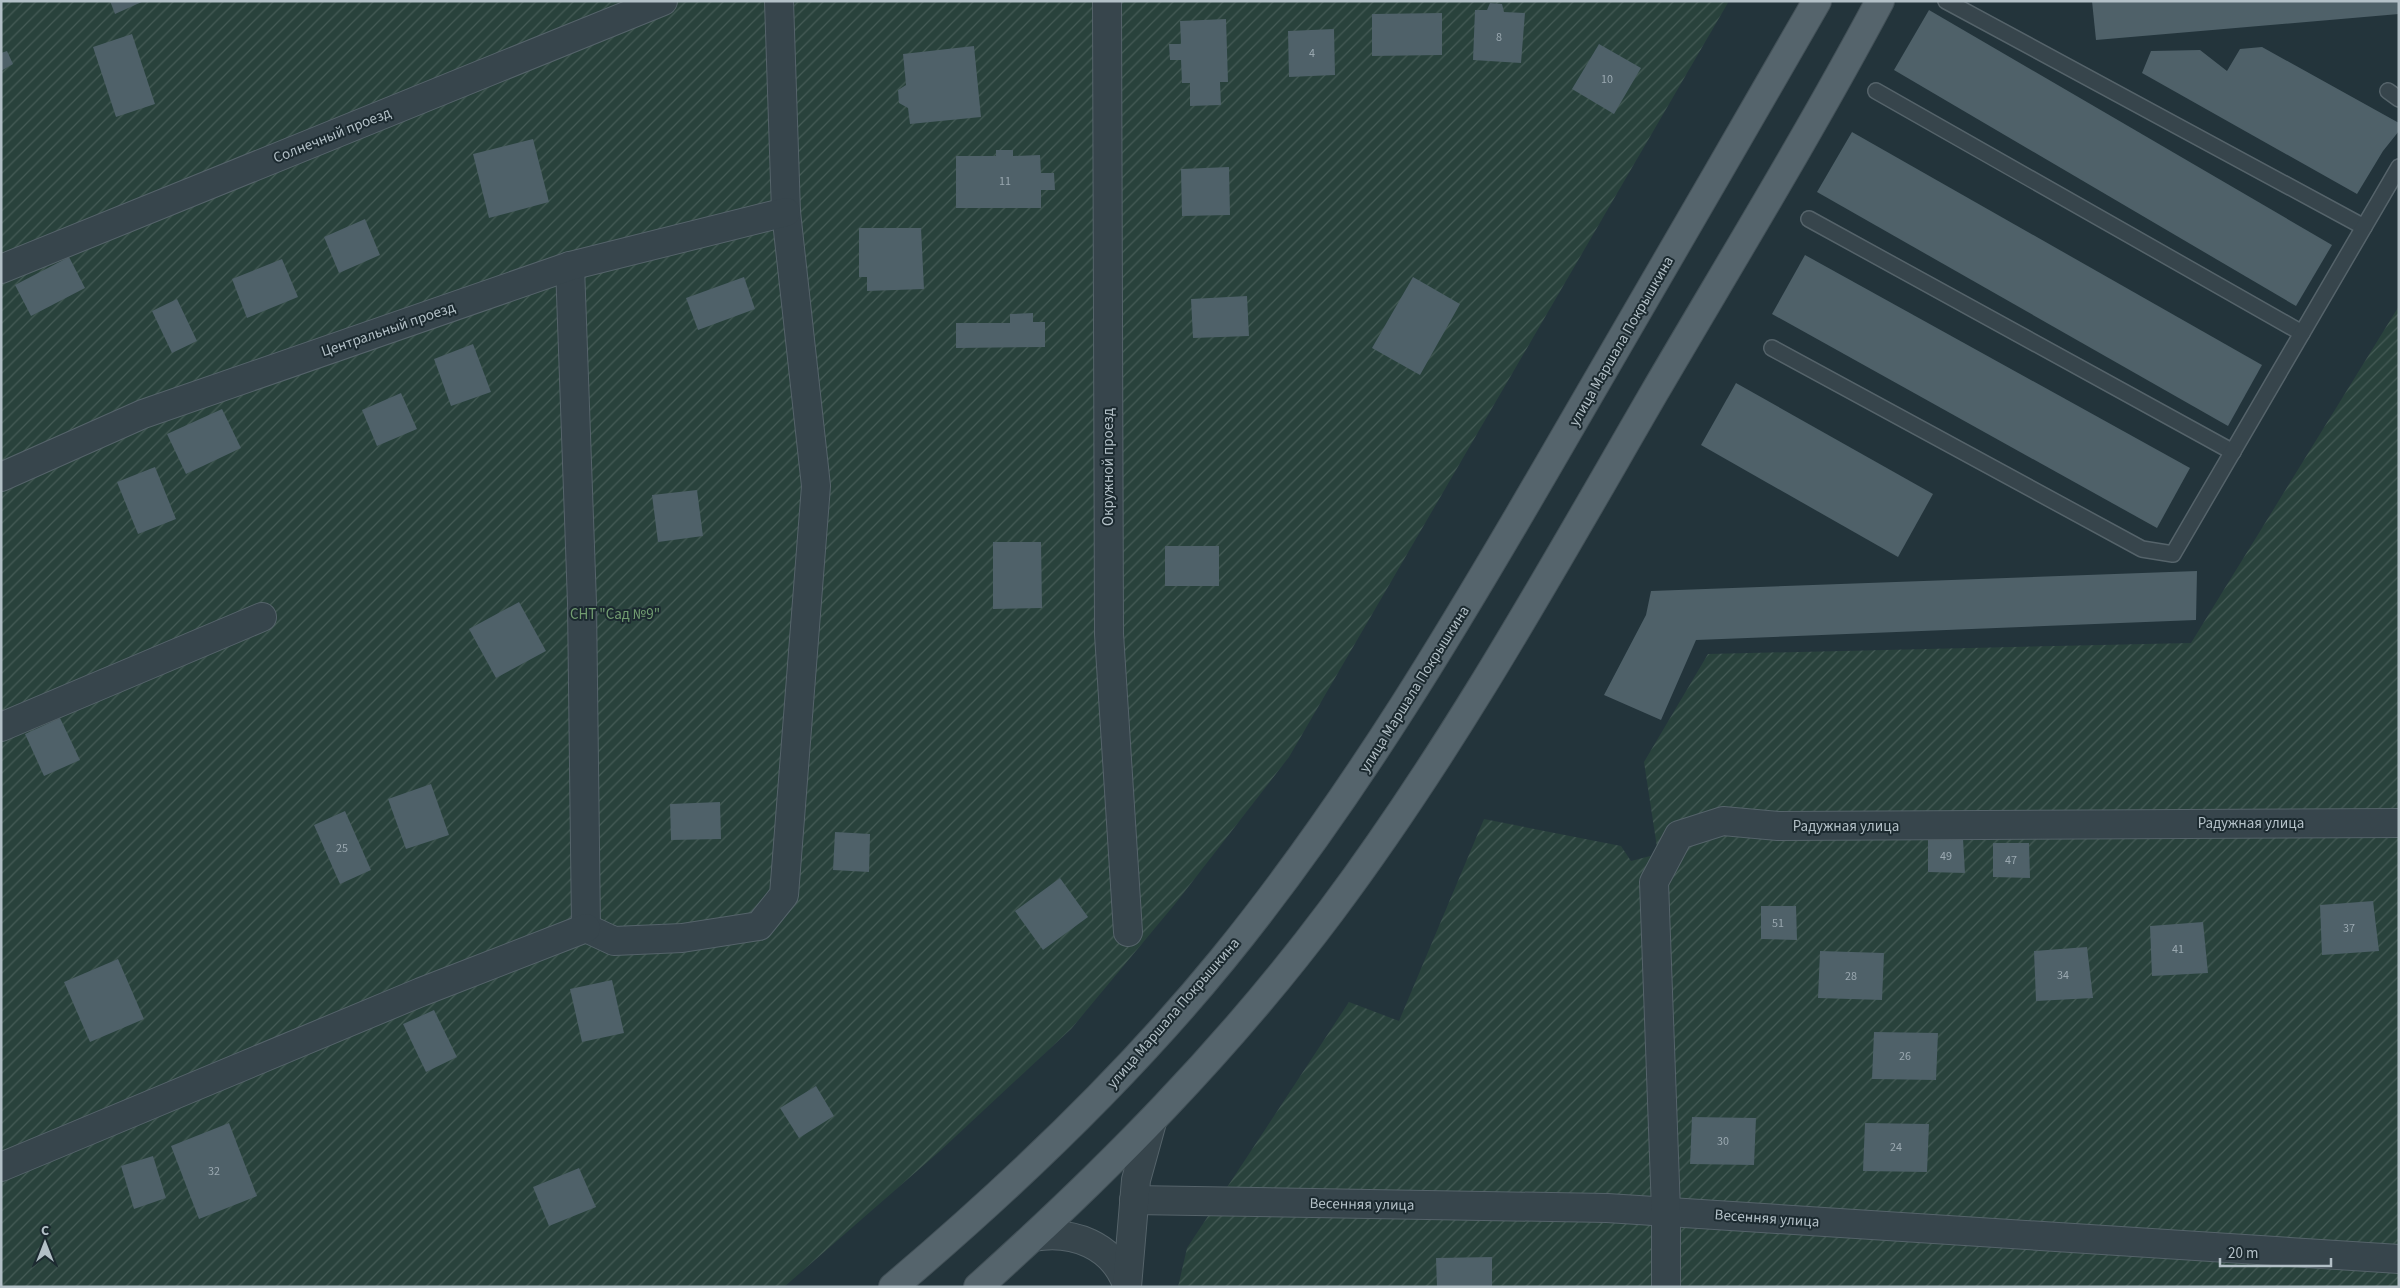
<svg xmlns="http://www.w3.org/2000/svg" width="2400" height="1288" font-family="'Source Sans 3',sans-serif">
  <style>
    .garden { fill: url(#garden-furrows) }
    .building { fill: #4f6169 }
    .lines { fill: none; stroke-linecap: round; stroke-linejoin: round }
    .service-casing { stroke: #55636a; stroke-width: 18 }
    .minor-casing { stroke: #55636a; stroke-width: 30 }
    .primary-casing { stroke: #435158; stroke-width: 30 }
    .service { stroke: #37454c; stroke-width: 15 }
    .minor { stroke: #37454c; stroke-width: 28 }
    .primary { stroke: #55646c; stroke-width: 28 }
    .labels { text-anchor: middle; stroke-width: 4; stroke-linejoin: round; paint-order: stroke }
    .number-label { font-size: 12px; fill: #9aa8b0 }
    .street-label { font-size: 15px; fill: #b3c0c7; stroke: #1c2a30 }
    .park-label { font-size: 15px; fill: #729d71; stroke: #1c2a30 }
  </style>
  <defs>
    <pattern id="garden-furrows" width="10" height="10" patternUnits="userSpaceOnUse" patternTransform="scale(1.25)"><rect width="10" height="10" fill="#29423c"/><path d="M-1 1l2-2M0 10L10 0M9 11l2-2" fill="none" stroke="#465c57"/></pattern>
  </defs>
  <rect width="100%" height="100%" fill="#23343b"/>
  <g class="garden">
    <polygon points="1,1 1729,1 1289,757 1175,904 1071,1029 940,1151 784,1287 1,1287"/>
    <polygon points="2399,306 2399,1287 1178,1287 1187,1248 1349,1002 1399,1021 1484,819 1621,846 1631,861 1658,854 1644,762 1708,654 2191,643"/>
  </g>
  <g class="building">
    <polygon points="110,1 144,1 115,14"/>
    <polygon points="2092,1 2399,1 2399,14 2096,40"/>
    <polygon points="1490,3 1502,4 1504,12 1525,13 1521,63 1473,60 1475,10 1487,10"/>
    <polygon points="1929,10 2332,245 2296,306 1894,70"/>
    <polygon points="1442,13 1442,55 1372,56 1372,14"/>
    <polygon points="1226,19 1228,82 1220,82 1221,105 1190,106 1190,83 1182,83 1181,60 1170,60 1169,44 1181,44 1180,21"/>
    <polygon points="1334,29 1335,75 1289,77 1288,31"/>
    <polygon points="132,34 155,104 116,117 93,47"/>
    <polygon points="1599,44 1641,68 1614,114 1572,89"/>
    <polygon points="974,46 981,117 910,124 908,108 899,103 898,90 906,85 903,54"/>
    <polygon points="2262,47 2399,123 2399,131 2383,151 2357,194 2142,73 2151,51 2200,50 2227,71 2240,49"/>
    <polygon points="7,51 13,64 1,71 1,53"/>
    <polygon points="1852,132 2262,365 2228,426 1817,192"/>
    <polygon points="533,139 549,202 489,218 473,154"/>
    <polygon points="996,150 1013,150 1013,156 1040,155 1041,173 1054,173 1055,190 1041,190 1041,208 956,208 956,156 996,156"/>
    <polygon points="1229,167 1230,215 1182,216 1181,169"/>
    <polygon points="365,219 380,255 339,273 324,237"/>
    <polygon points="859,228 921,228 924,289 867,291 867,277 859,277"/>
    <polygon points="1805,255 2190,468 2157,528 1772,314"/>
    <polygon points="69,257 85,288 31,316 15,285"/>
    <polygon points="282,259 298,297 247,318 232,279"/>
    <polygon points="744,277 755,309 698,330 686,298"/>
    <polygon points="1413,277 1460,304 1420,375 1372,348"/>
    <polygon points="1247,296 1249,336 1193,338 1191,299"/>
    <polygon points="177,299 197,341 172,353 152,311"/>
    <polygon points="1033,313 1033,322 1045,322 1045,347 956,348 956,323 1010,323 1010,314"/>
    <polygon points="473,344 491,392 451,406 434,359"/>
    <polygon points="1736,383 1933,494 1898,557 1701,445"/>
    <polygon points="401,393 417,429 377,446 362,410"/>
    <polygon points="222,409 241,448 186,474 167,434"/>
    <polygon points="155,467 176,519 138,534 117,482"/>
    <polygon points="697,490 703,536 658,542 652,495"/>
    <polygon points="993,542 1041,542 1042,608 993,609"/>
    <rect x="1165" y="546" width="54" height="40"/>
    <polygon points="2197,571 2196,620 1696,640 1661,720 1604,695 1646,615 1651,591"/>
    <polygon points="519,602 546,651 496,678 469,629"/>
    <polygon points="60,718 80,760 44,776 25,734"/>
    <polygon points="431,784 449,835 406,849 388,799"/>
    <polygon points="720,802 721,839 671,840 670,804"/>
    <polygon points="345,811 371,870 340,884 314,825"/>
    <polygon points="835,832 870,834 869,872 833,870"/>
    <polygon points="1928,839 1963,839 1965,873 1928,872"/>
    <polygon points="1993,843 2029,843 2030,878 1993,877"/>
    <polygon points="1060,878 1088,917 1043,950 1015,911"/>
    <polygon points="2373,901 2379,951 2322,955 2320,905"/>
    <polygon points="1761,906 1796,906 1797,940 1761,939"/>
    <polygon points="2203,922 2208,973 2152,976 2150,926"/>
    <polygon points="2087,947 2093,998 2036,1001 2034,951"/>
    <polygon points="1820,951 1884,953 1882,1000 1818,998"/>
    <polygon points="118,959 144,1019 90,1042 64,982"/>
    <polygon points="612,980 624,1033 582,1042 570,989"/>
    <polygon points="434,1010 457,1057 426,1072 403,1024"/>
    <polygon points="1874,1032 1938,1033 1936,1080 1872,1079"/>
    <polygon points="816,1086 834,1116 799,1138 780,1108"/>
    <polygon points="1692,1117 1756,1118 1754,1165 1690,1164"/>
    <polygon points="229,1123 257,1196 199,1219 171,1146"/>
    <polygon points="1865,1123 1929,1124 1927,1172 1863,1171"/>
    <polygon points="153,1156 166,1198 134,1209 121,1166"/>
    <polygon points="579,1168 596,1207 549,1226 533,1187"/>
    <polygon points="1492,1257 1492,1287 1437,1287 1436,1258"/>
  </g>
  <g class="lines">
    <g class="service-casing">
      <g id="service">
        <polyline points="1946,1 2364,227"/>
        <polyline points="1876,91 2302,333"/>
        <polyline points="2388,91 2399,99"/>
        <polyline points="1809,219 2233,452"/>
        <polyline points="1772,348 2142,549 2173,554 2399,167"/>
      </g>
    </g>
    <g class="minor-casing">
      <g id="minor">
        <polyline points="1107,1 1109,634 1128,932"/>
        <polyline points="570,266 582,603 586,928 614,941 682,938 759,926 784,895 816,486 786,212 779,1"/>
        <polyline points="1,269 663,1"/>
        <polyline points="1,477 143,414 570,266 786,212"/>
        <polyline points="1,727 262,617"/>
        <polyline points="1,1167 421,992 586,928"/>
        <polyline points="1134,1200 1607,1208 2399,1259"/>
        <path d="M 1033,1237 C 1073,1230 1113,1245 1127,1285"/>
        <polyline points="1127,1287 1136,1180 1152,1122"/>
        <polyline points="1666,1287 1666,1211 1654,882 1679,835 1723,821 1778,826 2399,823"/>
      </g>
    </g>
    <g class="primary-casing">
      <g id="primary">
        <path d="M 893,1287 C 1011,1187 1124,1080 1222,960 C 1354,798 1460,618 1564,438 C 1649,292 1733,147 1817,1"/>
        <path d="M 978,1287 C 1107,1171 1227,1050 1331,911 C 1453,748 1552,569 1654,393 C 1730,263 1809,134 1880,1"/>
      </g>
    </g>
    <use href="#service" class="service"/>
    <use href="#minor" class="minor"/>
    <use href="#primary" class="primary"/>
  </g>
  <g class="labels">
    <g class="number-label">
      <text x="1499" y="41">8</text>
      <text x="1312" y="57">4</text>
      <text x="1607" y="83">10</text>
      <text x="1005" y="185">11</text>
      <text x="342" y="852">25</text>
      <text x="1946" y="860">49</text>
      <text x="2011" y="864">47</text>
      <text x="1778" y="927">51</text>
      <text x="2349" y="932">37</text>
      <text x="2178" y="953">41</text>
      <text x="2063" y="979">34</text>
      <text x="1851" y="980">28</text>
      <text x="1905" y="1060">26</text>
      <text x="1723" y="1145">30</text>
      <text x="1896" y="1151">24</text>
      <text x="214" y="1175">32</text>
    </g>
    <g class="street-label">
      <text transform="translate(332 135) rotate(-22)" y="5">Солнечный проезд</text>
      <text transform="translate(388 329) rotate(-19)" y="5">Центральный проезд</text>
      <text transform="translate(1621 341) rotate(-60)" y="5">улица Маршала Покрышкина</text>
      <text transform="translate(1108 467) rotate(-90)" y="5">Окружной проезд</text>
      <text transform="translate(1414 689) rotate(-58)" y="5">улица Маршала Покрышкина</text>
      <text x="2251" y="828">Радужная улица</text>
      <text x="1846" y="831">Радужная улица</text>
      <text transform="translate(1173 1013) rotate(-49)" y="5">улица Маршала Покрышкина</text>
      <text transform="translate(1362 1204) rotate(1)" y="5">Весенняя улица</text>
      <text transform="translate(1767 1218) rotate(4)" y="5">Весенняя улица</text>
    </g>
    <g class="park-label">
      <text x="615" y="619">СНТ "Сад №9"</text>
    </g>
  </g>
  <rect width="2400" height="1288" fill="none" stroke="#b3c0c7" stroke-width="5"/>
  <g transform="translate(45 1243)" stroke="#1c2a30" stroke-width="4" paint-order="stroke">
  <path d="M0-4L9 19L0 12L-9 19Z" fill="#b3c0c7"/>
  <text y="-8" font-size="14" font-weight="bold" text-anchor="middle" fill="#b3c0c7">С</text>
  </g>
  <path d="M2220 1258v8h111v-8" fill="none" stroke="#b3c0c7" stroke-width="2.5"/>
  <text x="2228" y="1258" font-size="15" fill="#b3c0c7" stroke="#1c2a30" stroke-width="4" paint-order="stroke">20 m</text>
</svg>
